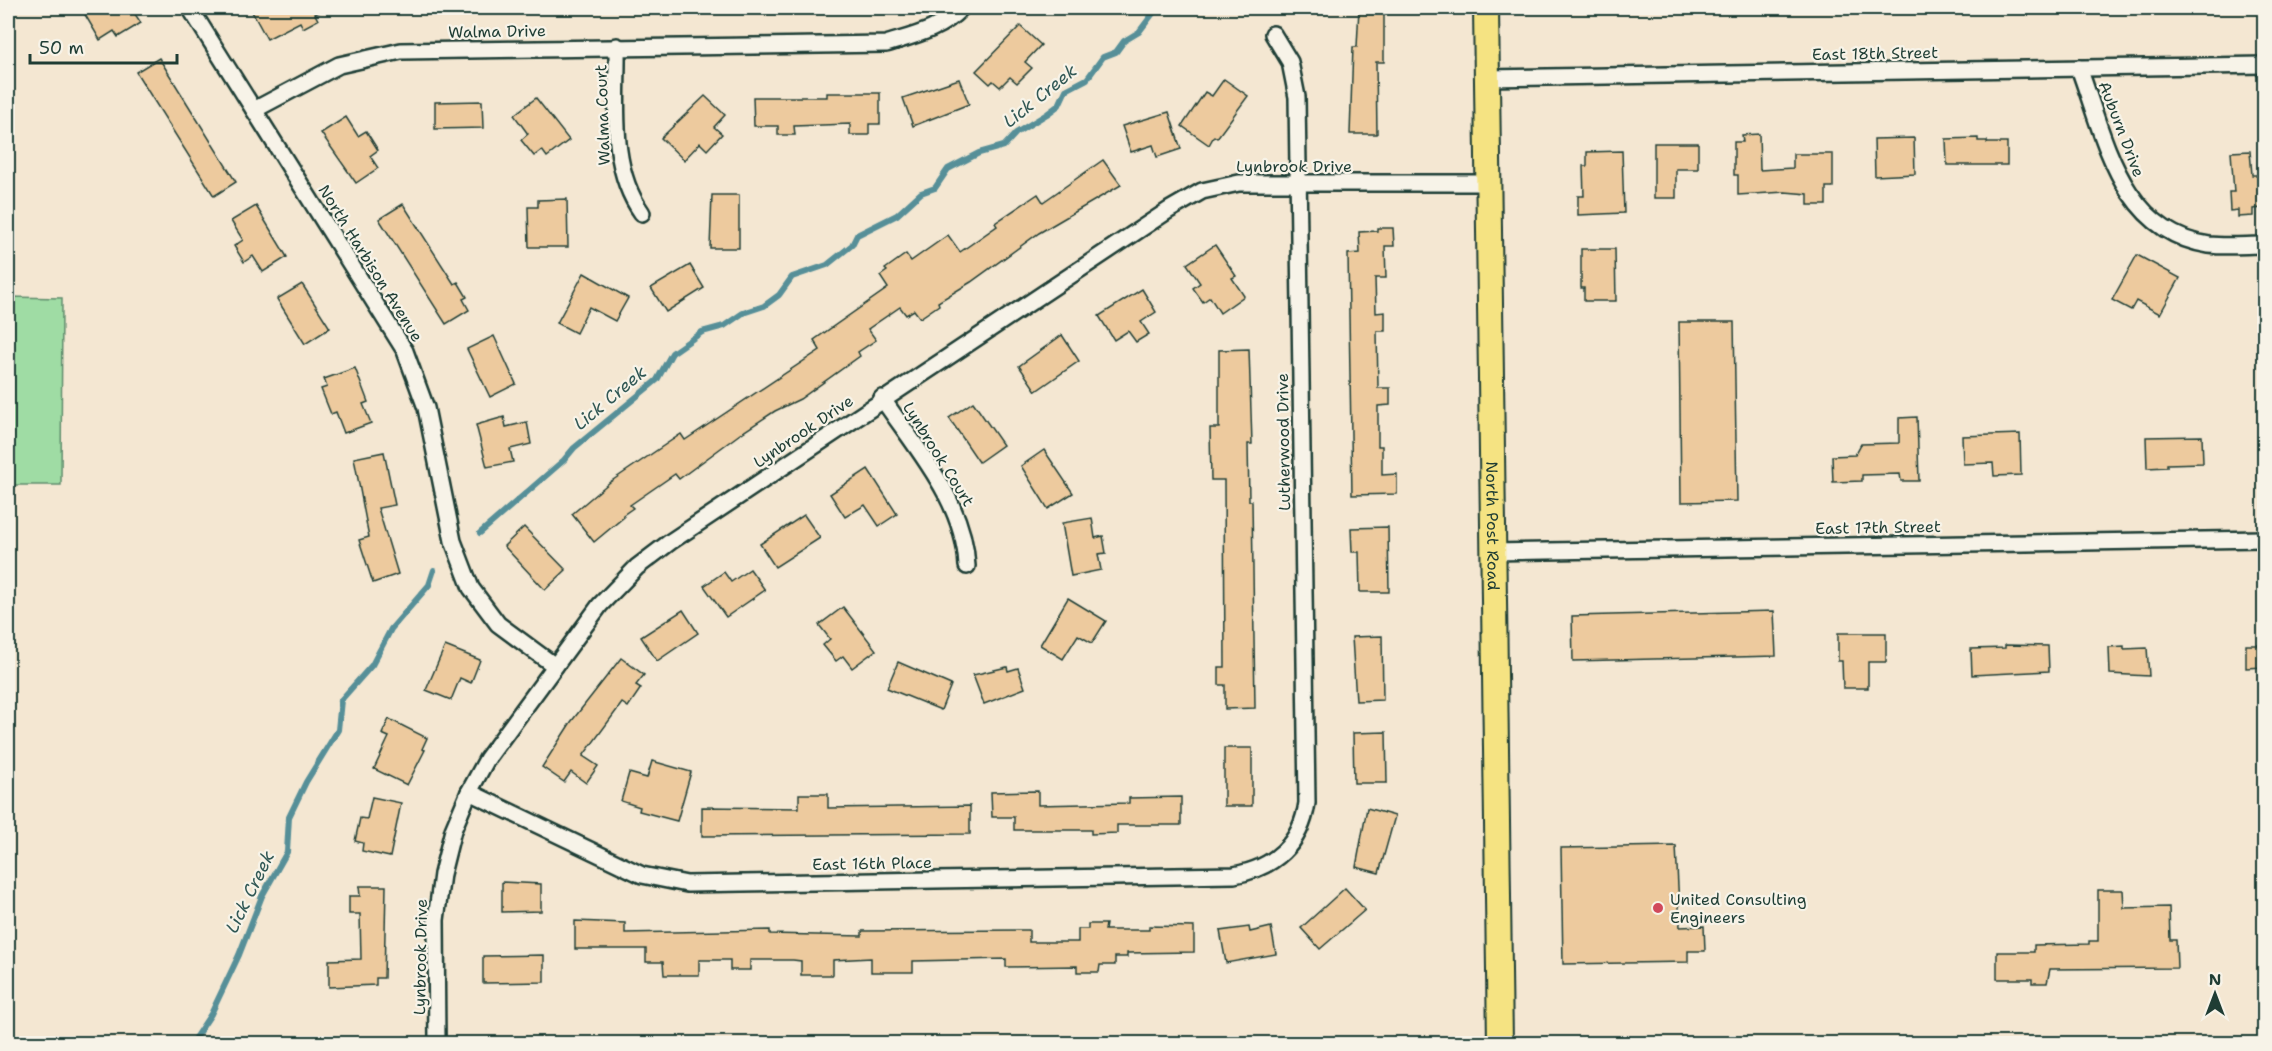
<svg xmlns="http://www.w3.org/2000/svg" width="2272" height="1051" font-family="'Shantell Sans',sans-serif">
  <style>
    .green { fill: #9fdca4; stroke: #5f8c6c; stroke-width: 1.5 }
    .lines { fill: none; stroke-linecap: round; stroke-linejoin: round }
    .stream { stroke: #568f98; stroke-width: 6 }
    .building { fill: #edca9e; stroke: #1f3d34; stroke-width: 1.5 }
    .minor-casing { stroke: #1f3d34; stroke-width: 20 }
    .primary-casing { stroke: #1f3d34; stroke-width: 28 }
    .minor { stroke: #f7f3e8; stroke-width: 15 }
    .primary { stroke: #f5e382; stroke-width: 24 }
    .poi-dot { fill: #d1495b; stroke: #f7f3e8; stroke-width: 2 }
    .labels { text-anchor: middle; stroke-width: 4.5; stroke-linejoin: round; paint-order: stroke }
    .street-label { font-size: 16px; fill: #1f3d34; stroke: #f7f3e8 }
    .poi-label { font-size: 16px; fill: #1f3d34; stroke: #f7f3e8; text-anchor: start }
    .water-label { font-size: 18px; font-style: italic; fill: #315855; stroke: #f7f3e8 }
  </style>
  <rect width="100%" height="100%" fill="#f4e7d2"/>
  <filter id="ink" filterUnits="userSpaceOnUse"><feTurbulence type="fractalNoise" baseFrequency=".0167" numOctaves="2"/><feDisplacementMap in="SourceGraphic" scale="12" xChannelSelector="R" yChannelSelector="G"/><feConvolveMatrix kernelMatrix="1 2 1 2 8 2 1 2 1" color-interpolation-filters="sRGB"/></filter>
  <g filter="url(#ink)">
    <polygon class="green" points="8,297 62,298 61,485 8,485"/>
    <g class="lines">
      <g class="stream">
        <polyline points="480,533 564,460 574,448 657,380 672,353 702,332 724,326 743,313 764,306 779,295 792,277 827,265 852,245 857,235 897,215 921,193 935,188 948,169 979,153 1004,146 1016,133 1047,114 1059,105 1066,90 1087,79 1103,57 1116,52 1124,41 1139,32 1157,8"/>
        <polyline points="191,1044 211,1014 239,955 262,896 287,852 289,817 306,782 338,730 341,700 372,665 391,629 429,585 434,570"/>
      </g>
    </g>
    <g class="building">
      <polygon points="81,8 131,8 141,23 118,37 114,31 100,40"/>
      <polygon points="250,8 327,8 315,14 318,20 303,28 300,22 267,39"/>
      <polygon points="1359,8 1384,8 1384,62 1376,62 1377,134 1350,134 1353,47 1357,47"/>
      <polygon points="1020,26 1041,45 1025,62 1032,68 1017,83 1010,77 1000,87 993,81 990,84 976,71"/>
      <polygon points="159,58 236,182 214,196 136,72"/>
      <polygon points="959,79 969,104 913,126 903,98"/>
      <polygon points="1224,79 1248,96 1217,138 1214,136 1209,145 1182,126 1205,92 1212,96"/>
      <polygon points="827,93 880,93 880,124 869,124 869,135 850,135 850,124 794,126 795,135 778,135 778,126 754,126 753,97 827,97"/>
      <polygon points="705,96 725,115 714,127 722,134 707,150 700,143 684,160 661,138"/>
      <polygon points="536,98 569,140 547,157 542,150 534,156 521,140 528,134 514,115"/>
      <polygon points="482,101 483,128 435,129 435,102"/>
      <polygon points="1169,112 1181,149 1157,157 1153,145 1131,152 1122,126"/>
      <polygon points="346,117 358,136 366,131 378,150 370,156 378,168 356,183 321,133"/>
      <polygon points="1759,134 1760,170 1793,168 1793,154 1833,154 1833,187 1826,187 1826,205 1808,205 1808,194 1785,192 1738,195 1738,175 1734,175 1734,142 1743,142 1742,135"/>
      <polygon points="1914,138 1915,174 1875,176 1874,139"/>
      <polygon points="1978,138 1978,141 1987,141 1987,143 2007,143 2007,165 1947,165 1946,139"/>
      <polygon points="1654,143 1698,143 1698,169 1676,169 1676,198 1654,198"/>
      <polygon points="1622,151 1624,213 1578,215 1578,196 1584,196 1583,166 1587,166 1587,152"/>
      <polygon points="2250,151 2252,175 2259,175 2262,208 2253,209 2253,216 2238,217 2238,210 2230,211 2229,192 2234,192 2231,152"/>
      <polygon points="1103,160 1121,185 1039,233 971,282 938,302 939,305 920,318 914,310 906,315 900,307 868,329 876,340 858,352 860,356 800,399 775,411 740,434 679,479 675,474 630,505 633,508 623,515 624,517 594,542 572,514 610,482 681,434 685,440 820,350 814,340 888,288 880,276 887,271 885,269 906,254 911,261 948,235 960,252 997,226 995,223 1038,194 1043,202"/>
      <polygon points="712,195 739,195 739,248 710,248"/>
      <polygon points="567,199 568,247 529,247 528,207 538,207 538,200"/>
      <polygon points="403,204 454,284 458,282 467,297 463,299 469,310 446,324 379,219"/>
      <polygon points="256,206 287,257 263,272 253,256 244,262 234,246 243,240 231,221"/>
      <polygon points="1377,228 1393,228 1394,246 1385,246 1386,278 1375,278 1376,313 1385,312 1385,331 1377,331 1378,388 1390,388 1390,405 1378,406 1378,446 1382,446 1382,475 1397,474 1397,494 1352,495 1348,254 1360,253 1359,232 1377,231"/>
      <polygon points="1215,245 1236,276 1232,278 1244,296 1220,313 1210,297 1203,302 1193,288 1200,283 1187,264"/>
      <polygon points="1581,249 1615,249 1616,301 1584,301 1584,288 1581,288"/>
      <polygon points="2137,255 2180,278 2160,314 2136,301 2131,310 2112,300"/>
      <polygon points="690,265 704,288 666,312 651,288"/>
      <polygon points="584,273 628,298 615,321 589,307 576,333 557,323"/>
      <polygon points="302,284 330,328 305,344 277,299"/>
      <polygon points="1142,289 1156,312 1141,322 1149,334 1136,342 1128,331 1114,340 1099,316"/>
      <polygon points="1679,322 1734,322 1737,501 1681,502"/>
      <polygon points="1062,335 1079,361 1036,391 1019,366"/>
      <polygon points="494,336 516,384 490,397 467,349"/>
      <polygon points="1249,349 1252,444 1248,444 1249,501 1252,501 1255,708 1225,709 1225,685 1219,685 1219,667 1225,667 1224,480 1211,480 1210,428 1219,428 1219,350"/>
      <polygon points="355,368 368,402 363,404 371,423 344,433 336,412 331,414 321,389 327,387 324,379"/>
      <polygon points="973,402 1003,445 979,462 949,418"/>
      <polygon points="504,417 506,427 527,422 531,444 510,449 513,462 487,467 476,425"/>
      <polygon points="1917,417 1919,481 1901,481 1900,474 1862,475 1862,481 1833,482 1832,456 1855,455 1861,444 1899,443 1899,418"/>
      <polygon points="2020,434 2021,475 1994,476 1993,463 1963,464 1962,436"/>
      <polygon points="2202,436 2203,463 2167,464 2167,467 2147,468 2146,437"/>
      <polygon points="1044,450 1073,493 1048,509 1021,466"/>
      <polygon points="384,452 395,505 378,508 398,574 373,583 359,540 369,537 354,458"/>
      <polygon points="868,469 897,514 879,526 865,505 845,517 830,494"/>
      <polygon points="804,515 820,538 775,567 760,544"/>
      <polygon points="1092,518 1095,538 1103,536 1106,553 1098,554 1101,570 1071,576 1062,523"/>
      <polygon points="524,527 566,570 545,590 504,546"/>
      <polygon points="1388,527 1389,592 1360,592 1359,552 1352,552 1351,528"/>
      <polygon points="750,569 765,590 726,617 704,586 724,572 731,582"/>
      <polygon points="1068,598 1106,621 1092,643 1078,635 1063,659 1040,645"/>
      <polygon points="843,607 876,650 852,668 843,656 836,661 823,645 830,639 819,625"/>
      <polygon points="683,610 698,633 657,661 641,637"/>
      <polygon points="1774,611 1776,656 1573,661 1572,616"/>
      <polygon points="1838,633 1886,633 1886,662 1868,662 1868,688 1843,688 1842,661 1838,661"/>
      <polygon points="1382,636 1383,700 1356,701 1352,637"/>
      <polygon points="2005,645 2048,646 2049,671 1972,675 1971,649 2005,648"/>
      <polygon points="2246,645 2265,645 2265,667 2246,668"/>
      <polygon points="445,646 480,660 471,683 460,678 451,700 426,690"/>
      <polygon points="2124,646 2124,649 2147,648 2149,676 2110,674 2109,647"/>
      <polygon points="621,658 644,675 636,685 641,688 628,707 622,703 583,756 598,766 586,783 571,772 564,782 542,767 571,722"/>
      <polygon points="898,662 951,685 941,710 887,688"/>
      <polygon points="1007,667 1008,671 1018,668 1025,688 984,704 973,675"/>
      <polygon points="389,719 427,738 422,749 425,750 407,785 374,769 389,737 382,734"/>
      <polygon points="1386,732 1387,783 1354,783 1353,733"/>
      <rect x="1224" y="748" width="28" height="58"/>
      <polygon points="652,761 691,772 677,821 639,811 640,807 621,801 629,773 647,778"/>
      <polygon points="1038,791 1038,805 1129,803 1129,798 1181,797 1181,825 1117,825 1117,833 1091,834 1091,830 1014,830 1014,817 992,817 991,792"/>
      <polygon points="799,794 828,794 828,808 970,806 970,834 702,836 702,807 799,808"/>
      <polygon points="372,797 401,803 390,857 362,851 363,843 355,841 360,818 367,819"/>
      <polygon points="1367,808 1395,816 1379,873 1356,867"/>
      <polygon points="1676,846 1680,927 1704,926 1705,951 1688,951 1688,962 1563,964 1561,848"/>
      <polygon points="502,882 541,884 541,911 502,912"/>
      <polygon points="359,886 386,886 384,978 376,978 376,985 329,987 329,960 361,959 360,914 349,914 349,896 360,896"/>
      <polygon points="1345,888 1365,910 1320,949 1301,928"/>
      <polygon points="2098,890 2123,890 2124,908 2169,907 2170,940 2176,940 2177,968 2050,969 2047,983 2032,983 2032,979 1997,979 1997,952 2034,952 2034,945 2089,944 2089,941 2098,941"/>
      <polygon points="575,921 625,923 625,933 770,930 770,934 862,936 862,931 1029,930 1029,942 1078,942 1078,929 1088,929 1088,924 1106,924 1105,930 1149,930 1149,926 1194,927 1194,952 1127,953 1127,957 1115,957 1115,965 1100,965 1099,972 1077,972 1077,966 1006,967 1006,959 913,961 913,972 871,972 871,958 833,960 833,975 801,975 801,961 793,960 750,960 750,970 730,970 730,960 699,960 699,975 664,975 663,962 646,962 646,949 575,949"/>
      <polygon points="1249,927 1250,932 1271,927 1276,954 1226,963 1220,931"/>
      <polygon points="544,955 544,982 483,983 483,956"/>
    </g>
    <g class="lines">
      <g class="minor-casing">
        <g id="minor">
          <polyline points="190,8 405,351 426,408 453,541 471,588 498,624 555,666"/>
          <path d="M 617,46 C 618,101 608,166 642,213"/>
          <path d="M 2079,68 C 2105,138 2121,232 2209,245 C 2227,247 2247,245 2264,245"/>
          <polyline points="1487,78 2264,65"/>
          <path d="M 254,110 L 339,65 L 401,51 L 886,44 C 915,35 940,30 961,8"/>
          <path d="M 882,398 C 917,450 964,501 967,566"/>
          <polyline points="1493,552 2264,539"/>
          <path d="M 469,792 L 642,875 L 687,884 L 1234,875 C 1274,868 1301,844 1307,803 L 1297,97 L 1290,62 L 1273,34"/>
          <polyline points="437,1044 436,920 442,874 453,830 469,792 487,759 600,605 637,567 670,542 1169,210 1202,191 1239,183 1488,183"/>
        </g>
      </g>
      <g class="primary-casing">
        <g id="primary">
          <path id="s1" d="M 1486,8 L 1500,1044"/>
        </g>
      </g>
      <use href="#minor" class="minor"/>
      <use href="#primary" class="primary"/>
    </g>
  </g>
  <circle class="poi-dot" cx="1658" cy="908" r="6"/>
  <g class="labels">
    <g class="street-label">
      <text transform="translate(497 31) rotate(-1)" y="6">Walma Drive</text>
      <text transform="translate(1875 53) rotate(-1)" y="6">East 18th Street</text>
      <text transform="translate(602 115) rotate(-92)" y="6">Walma Court</text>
      <text transform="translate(2122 129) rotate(69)" y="6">Auburn Drive</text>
      <text x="1294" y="172">Lynbrook Drive</text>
      <text transform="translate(371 263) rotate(58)" y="6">North Harbison Avenue</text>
      <text transform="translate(803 431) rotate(-34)" y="6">Lynbrook Drive</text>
      <text transform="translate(1283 442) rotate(-91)" y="6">Lutherwood Drive</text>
      <text transform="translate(939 454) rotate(58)" y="6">Lynbrook Court</text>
      <text dy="6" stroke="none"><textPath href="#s1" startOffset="518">North Post Road</textPath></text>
      <text transform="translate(1878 527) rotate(-1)" y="6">East 17th Street</text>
      <text transform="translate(872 863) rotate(-1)" y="6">East 16th Place</text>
      <text transform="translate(420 957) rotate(-89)" y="6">Lynbrook Drive</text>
    </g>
    <g class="poi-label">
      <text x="1670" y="905">United Consulting<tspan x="1670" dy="18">Engineers</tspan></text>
    </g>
    <g class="water-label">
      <text transform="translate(1040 96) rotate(-39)" y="6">Lick Creek</text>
      <text transform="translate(610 398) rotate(-40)" y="6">Lick Creek</text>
      <text transform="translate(250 892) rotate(-64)" y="6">Lick Creek</text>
    </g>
  </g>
  <rect width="2272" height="1051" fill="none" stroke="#f7f3e8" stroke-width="30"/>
  <rect x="15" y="15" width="2242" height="1021" fill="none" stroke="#1f3d34" stroke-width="2" filter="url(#ink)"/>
  <g transform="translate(2215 994)" stroke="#f7f3e8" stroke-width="4.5" paint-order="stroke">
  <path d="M0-4.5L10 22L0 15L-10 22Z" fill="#1f3d34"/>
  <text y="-9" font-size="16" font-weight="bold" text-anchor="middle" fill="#1f3d34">N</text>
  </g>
  <path d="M30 54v9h147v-9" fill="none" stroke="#1f3d34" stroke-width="3"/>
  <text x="39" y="54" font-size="18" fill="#1f3d34" stroke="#f7f3e8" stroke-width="4.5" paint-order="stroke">50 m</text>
</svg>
